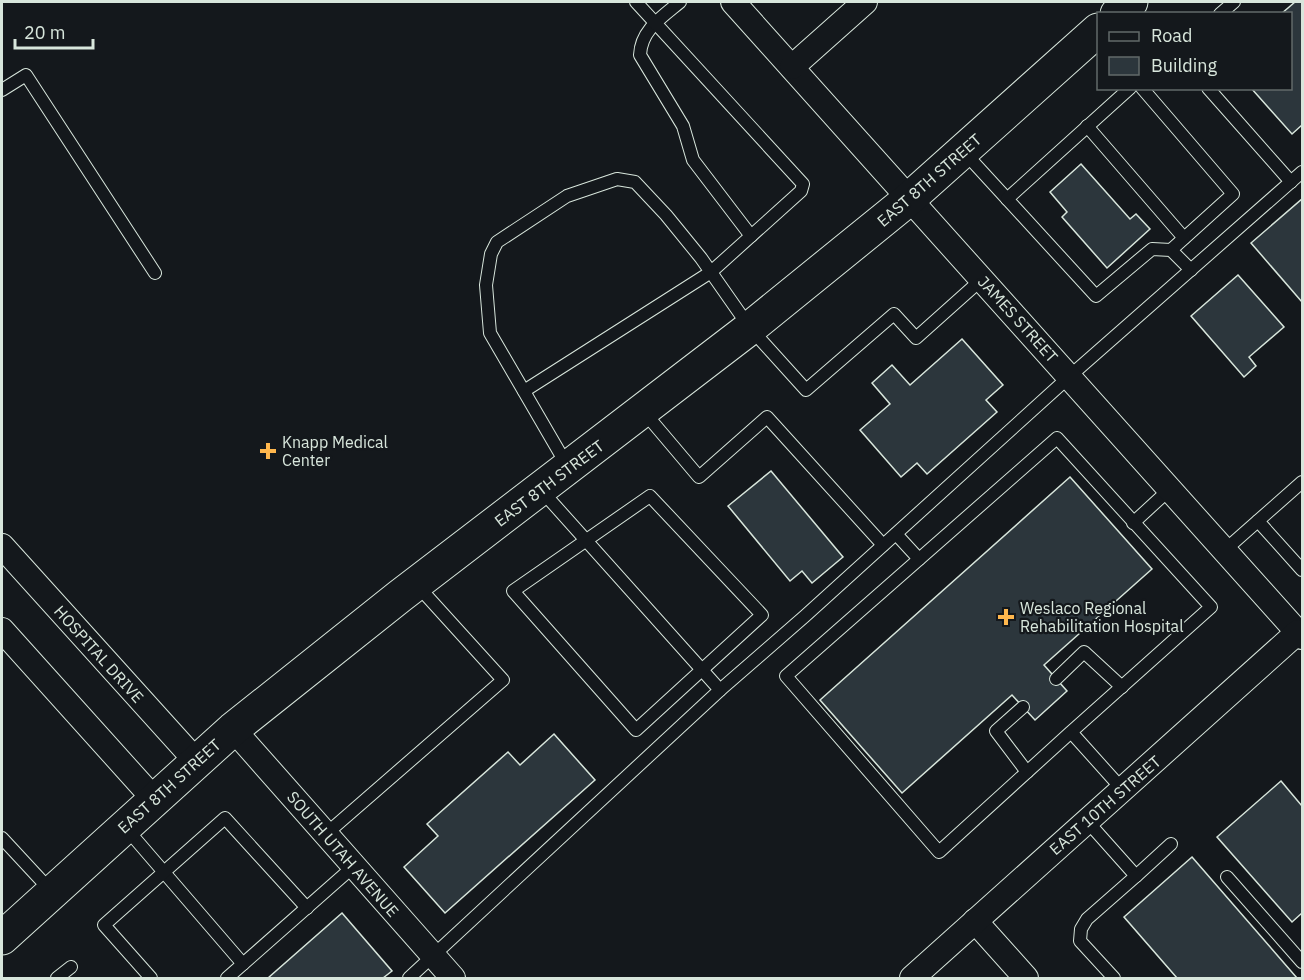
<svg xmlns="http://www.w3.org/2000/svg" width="1304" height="980" font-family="'IBM Plex Sans',sans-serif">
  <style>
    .building { fill: #2c363c; stroke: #d8e6dc; stroke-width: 1.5 }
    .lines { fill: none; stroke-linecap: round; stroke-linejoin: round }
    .lane-casing { stroke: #d8e6dc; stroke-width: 14 }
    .street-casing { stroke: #d8e6dc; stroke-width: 26 }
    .secondary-casing { stroke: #d8e6dc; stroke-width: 35 }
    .lane { stroke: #14181c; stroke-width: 12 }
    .street { stroke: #14181c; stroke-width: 24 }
    .secondary { stroke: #14181c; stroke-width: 33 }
    .poi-dot { fill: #ffb74d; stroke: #14181c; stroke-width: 2 }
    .labels { text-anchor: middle; stroke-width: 4.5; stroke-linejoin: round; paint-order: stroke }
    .street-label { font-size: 16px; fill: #d8e6dc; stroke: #14181c }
    .poi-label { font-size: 16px; fill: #d8e6dc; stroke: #14181c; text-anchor: start }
  </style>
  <rect width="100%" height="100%" fill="#14181c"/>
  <g class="building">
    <polygon points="1295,2 1302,2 1302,125 1292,134 1251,88 1290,88 1290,14 1281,14"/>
    <polygon points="1081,164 1130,219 1136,214 1150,229 1107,268 1062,217 1067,212 1050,192"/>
    <polygon points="1302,199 1302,302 1251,243"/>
    <polygon points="1238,275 1284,327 1249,357 1256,366 1244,377 1191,316"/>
    <polygon points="962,339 1003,385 986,400 997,412 927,474 917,463 901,477 860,430 890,404 872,383 892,365 910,385"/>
    <polygon points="771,471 843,557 812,583 802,571 790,581 728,506"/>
    <polygon points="1070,477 1152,569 1044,665 1067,691 1035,720 1012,695 902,793 820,700"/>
    <polygon points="554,734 595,780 445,913 404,867 438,836 427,824 508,752 520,765"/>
    <polygon points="1281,781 1302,806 1302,913 1292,922 1217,837"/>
    <polygon points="1192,857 1297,978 1177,978 1124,917"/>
    <polygon points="342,913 392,971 383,978 268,978"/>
  </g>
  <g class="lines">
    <g class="lane-casing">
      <g id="lane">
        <path d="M 680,2 C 662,17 641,30 640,55 L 683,126 L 693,160 L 751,236"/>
        <polyline points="1220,14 1234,2"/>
        <polyline points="1142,88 1233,194 1171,250"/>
        <polyline points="1208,88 1291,182"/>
        <polyline points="2,90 26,75 155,273"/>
        <polyline points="1087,126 1184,238"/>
        <polyline points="964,152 1096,296 1152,249 1171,250 1191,270"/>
        <polyline points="1007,199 1130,88"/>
        <polyline points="524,391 711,272 801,191 803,184 636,2"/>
        <polyline points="644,412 699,477 767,417 883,545"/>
        <polyline points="568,467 490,333 486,285 491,254 497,242 567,196 617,179 635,182 666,215 701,258 750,328 806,390 894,314 916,338 982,279"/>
        <polyline points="541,490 720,690"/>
        <polygon points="650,496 762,615 636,730 513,591"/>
        <polyline points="1258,521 1302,570"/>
        <polyline points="1133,523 1170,489"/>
        <polyline points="896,534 919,559"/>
        <polyline points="1225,550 1302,482"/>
        <polyline points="1056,679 1084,652 1122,687"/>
        <polyline points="1023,707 996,731 1027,772"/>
        <polyline points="1071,732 1211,607 1057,438 786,676 939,852 1071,732 1123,790"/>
        <polyline points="1087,821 1136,876 1171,844"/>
        <polyline points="125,827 243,964"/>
        <polyline points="326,834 503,680 416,584"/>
        <polyline points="2,838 52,892"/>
        <polyline points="1227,877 1302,962"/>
        <polyline points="57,978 71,967"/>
        <polyline points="151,978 104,925 225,818 307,908"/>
        <polyline points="227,978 354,866"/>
        <polyline points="409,978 720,690 805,616 1070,376 1302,172"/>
        <polyline points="1114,978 1080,941 1081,929 1087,919 1136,876"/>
      </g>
    </g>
    <g class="street-casing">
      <g id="street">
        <polyline points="733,2 1302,637"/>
        <polyline points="792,67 865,2"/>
        <polyline points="2,546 197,762"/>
        <polyline points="2,630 154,799"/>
        <polyline points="233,729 453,978"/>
        <polyline points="975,921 1026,978"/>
        <polyline points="912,978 1298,632"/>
      </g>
    </g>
    <g class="secondary-casing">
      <g id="secondary">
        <polyline points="1117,14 1131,2"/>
        <polyline points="2,938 233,729 400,596 750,328 909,199 1098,30"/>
      </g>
    </g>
    <use href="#lane" class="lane"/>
    <use href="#street" class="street"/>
    <use href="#secondary" class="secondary"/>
  </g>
  <g class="poi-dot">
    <path d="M265 442h6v6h6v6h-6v6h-6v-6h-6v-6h6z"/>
    <path d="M1003 608h6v6h6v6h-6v6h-6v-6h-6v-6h6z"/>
  </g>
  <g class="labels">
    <g class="street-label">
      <text transform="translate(929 180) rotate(-41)" y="6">EAST 8TH STREET</text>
      <text transform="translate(1018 319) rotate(48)" y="6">JAMES STREET</text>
      <text transform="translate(549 483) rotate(-37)" y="6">EAST 8TH STREET</text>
      <text transform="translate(99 654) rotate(48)" y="6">HOSPITAL DRIVE</text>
      <text transform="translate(169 786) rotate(-42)" y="6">EAST 8TH STREET</text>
      <text transform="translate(1105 805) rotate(-41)" y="6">EAST 10TH STREET</text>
      <text transform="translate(343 854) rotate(49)" y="6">SOUTH UTAH AVENUE</text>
    </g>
    <g class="poi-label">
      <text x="282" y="448">Knapp Medical<tspan x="282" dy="18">Center</tspan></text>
      <text x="1020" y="614">Weslaco Regional<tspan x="1020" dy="18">Rehabilitation Hospital</tspan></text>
    </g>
  </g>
  <rect width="1304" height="980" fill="none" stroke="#d8e6dc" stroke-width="6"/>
  <rect x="1097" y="12" width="195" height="78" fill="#14181c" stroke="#626a69" stroke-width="1.5"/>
  <rect x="1109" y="32" width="30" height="9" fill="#14181c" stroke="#626a69" stroke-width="1.5"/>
  <text x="1151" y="42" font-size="18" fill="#d8e6dc">Road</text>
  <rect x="1109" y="57" width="30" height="18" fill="#2c363c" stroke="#626a69" stroke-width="1.5"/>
  <text x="1151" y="72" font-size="18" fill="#d8e6dc">Building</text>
  <path d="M15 39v9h78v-9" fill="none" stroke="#d8e6dc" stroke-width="3"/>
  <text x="24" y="39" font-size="18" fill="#d8e6dc" stroke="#14181c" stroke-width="4.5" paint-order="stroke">20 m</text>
</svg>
